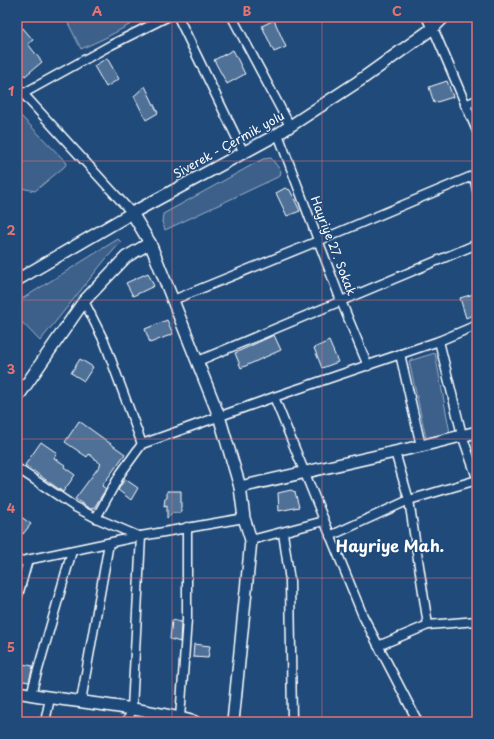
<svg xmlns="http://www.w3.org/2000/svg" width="494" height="739" font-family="'Playpen Sans',sans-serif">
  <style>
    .green { fill: #3c618b; stroke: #9eb0c5 }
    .building { fill: #507197; stroke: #fff }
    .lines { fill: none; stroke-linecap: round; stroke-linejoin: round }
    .street-casing { stroke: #fff; stroke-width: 11 }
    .secondary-casing { stroke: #fff; stroke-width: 14 }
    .street { stroke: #1f4a7a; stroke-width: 8 }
    .secondary { stroke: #1f4a7a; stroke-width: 11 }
    .grid { fill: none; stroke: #e47373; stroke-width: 1; stroke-opacity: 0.55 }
    .labels { text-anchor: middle; stroke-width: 3; stroke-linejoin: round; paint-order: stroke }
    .street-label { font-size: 12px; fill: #fff; stroke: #1f4a7a }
    .district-label { font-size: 16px; font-weight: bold; fill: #fff; stroke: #1f4a7a }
    .neatline { fill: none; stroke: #e47373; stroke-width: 1.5 }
    .grid-label { font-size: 13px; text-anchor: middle; font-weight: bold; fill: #e47373 }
  </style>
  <rect width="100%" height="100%" fill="#1f4a7a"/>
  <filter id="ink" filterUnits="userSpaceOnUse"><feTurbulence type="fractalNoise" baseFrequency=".025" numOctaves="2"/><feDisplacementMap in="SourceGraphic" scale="8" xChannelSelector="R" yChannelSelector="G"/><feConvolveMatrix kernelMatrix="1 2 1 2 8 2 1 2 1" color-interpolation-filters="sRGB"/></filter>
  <g filter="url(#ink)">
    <g class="green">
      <polygon points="65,17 144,17 105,38 81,49"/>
      <polygon points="17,112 67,163 64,167 35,191 17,187"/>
      <polygon points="271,158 281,171 280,176 165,230 162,222 163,214 263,159"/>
      <polygon points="118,239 121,242 105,260 40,341 17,317 17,302"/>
      <polygon points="435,353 450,433 426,438 409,361"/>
    </g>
    <g class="building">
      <polygon points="274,20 286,47 274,52 262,26"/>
      <polygon points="23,28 33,40 28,44 42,62 25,76 17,66 17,33"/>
      <polygon points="233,50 245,74 227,84 214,60"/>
      <polygon points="107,58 119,79 106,87 94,66"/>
      <polygon points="447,81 453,97 434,103 429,87"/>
      <polygon points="145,86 158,113 146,120 134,96"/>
      <polygon points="285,188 290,190 300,211 287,216 276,193"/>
      <polygon points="148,273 154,286 133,296 126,283"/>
      <polygon points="477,293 477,313 466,318 460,298"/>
      <polygon points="167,320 173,334 150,343 145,329"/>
      <polygon points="274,335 281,350 241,368 235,353"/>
      <polygon points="329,341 338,362 322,368 314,348"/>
      <polygon points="80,359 93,367 84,381 71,373"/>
      <polygon points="79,421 125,454 102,486 106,489 94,508 90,509 75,499 101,464 89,454 87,457 65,442"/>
      <polygon points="41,442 57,453 54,458 65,465 64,467 75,475 63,492 25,465"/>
      <polygon points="125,479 138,488 131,500 118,490"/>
      <polygon points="291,490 295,492 299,507 279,511 278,493"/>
      <polygon points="167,491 181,491 181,513 173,513 167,518 167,505 164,506 165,498 167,498"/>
      <polygon points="17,514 31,524 23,534 17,529"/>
      <polygon points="172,620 181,622 180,642 170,639"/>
      <polygon points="194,644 210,646 208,658 193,657"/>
      <polygon points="17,663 33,666 29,682 17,680"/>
    </g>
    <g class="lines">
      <g class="street-casing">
        <g id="street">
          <polyline points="178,17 244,153"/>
          <polyline points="232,17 290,126"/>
          <polyline points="433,28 477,131"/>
          <polyline points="17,87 132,213"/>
          <polyline points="17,97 111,45 167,17"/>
          <polyline points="465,105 477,100"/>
          <polyline points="278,134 341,301 368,366"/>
          <polyline points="474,176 477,190"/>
          <polyline points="173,300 318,241 477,174"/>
          <polyline points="84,301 105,343 142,444"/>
          <polyline points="439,341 462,435 477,478"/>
          <polyline points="400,354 421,446"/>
          <polyline points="198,361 477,244"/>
          <polyline points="274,397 363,616 418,722"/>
          <polyline points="395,452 409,500 428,625"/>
          <polyline points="17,468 75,507 96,518 138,536"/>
          <polyline points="96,518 121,473 142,444 274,397 439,341 477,325"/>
          <polyline points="283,533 290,581 292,722"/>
          <polyline points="330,536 409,500 477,480"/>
          <polyline points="251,540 324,521"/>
          <polyline points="17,562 141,536 244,518"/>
          <polyline points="17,599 28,560"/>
          <polyline points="378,646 428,625 477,621"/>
          <polyline points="31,694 72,551"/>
          <polyline points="81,701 109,543"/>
          <polyline points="45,722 50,698"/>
          <polyline points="127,722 132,709 141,536"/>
          <polyline points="178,722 180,718 187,619 187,527"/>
        </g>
      </g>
      <g class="secondary-casing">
        <g id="secondary">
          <polyline points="428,17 433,28"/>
          <polyline points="132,213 150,243 219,416 240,487 244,518 251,540 233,722"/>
          <polyline points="17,280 132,213 278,134 359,81 433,28 444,17"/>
          <polyline points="17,398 84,301 126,257 150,243"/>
          <polyline points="240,487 421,446 477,432"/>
          <path d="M 17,692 C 76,703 137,706 195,722"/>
        </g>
      </g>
      <use href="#street" class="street"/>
      <use href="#secondary" class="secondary"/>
    </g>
  </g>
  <path class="grid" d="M 172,17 L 172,722M 322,17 L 322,722M 17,161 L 477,161M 17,300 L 477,300M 17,439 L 477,439M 17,578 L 477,578"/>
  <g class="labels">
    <g class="street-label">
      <text transform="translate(229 145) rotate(-29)" y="4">Siverek - Çermik yolu</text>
      <text transform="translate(333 246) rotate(69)" y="4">Hayriye 27. Sokak</text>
    </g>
    <g class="district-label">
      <text x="390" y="552">Hayriye Mah.</text>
    </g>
  </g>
  <rect width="494" height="739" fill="none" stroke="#1f4a7a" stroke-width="44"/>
  <rect x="22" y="22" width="450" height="695" class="neatline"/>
  <g class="grid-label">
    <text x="97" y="16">A</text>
    <text x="247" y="16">B</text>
    <text x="397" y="16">C</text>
    <text x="11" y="96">1</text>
    <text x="11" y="235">2</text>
    <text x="11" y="374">3</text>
    <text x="11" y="513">4</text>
    <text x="11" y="652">5</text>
  </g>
</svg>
